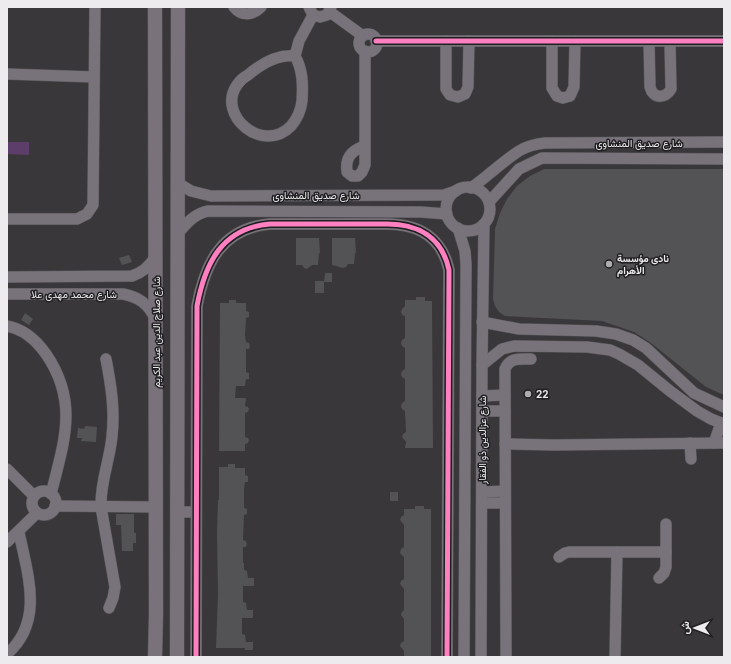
<svg xmlns="http://www.w3.org/2000/svg" width="731" height="664" font-family="Inter,Vazirmatn,sans-serif">
  <style>
    .green { fill: #5d3d6a }
    .building { fill: #535254 }
    .lines { fill: none; stroke-linecap: round; stroke-linejoin: round }
    .minor-casing { stroke: #565556; stroke-width: 12 }
    .major-casing { stroke: #565556; stroke-width: 15 }
    .minor { stroke: #78727b; stroke-width: 11 }
    .major { stroke: #79727b; stroke-width: 14 }
    .cycleway-casing { stroke: #1f1e20; stroke-width: 8 }
    .cycleway { stroke: #ff80c0; stroke-width: 5 }
    .poi-dot { fill: #aeacaf; stroke: #1f1e20; stroke-width: 1.5 }
    .labels { text-anchor: middle; stroke-width: 3; stroke-linejoin: round; paint-order: stroke }
    .street-label { font-size: 10px; fill: #edebee; stroke: #1f1e20 }
    .poi-label { font-size: 10px; font-weight: bold; fill: #edebee; stroke: #1f1e20; text-anchor: start }
  </style>
  <rect width="100%" height="100%" fill="#39373a"/>
  <polygon class="green" points="7,142 29,142 29,155 7,154"/>
  <g class="building">
    <polygon points="544,169 724,169 724,395 706,387 651,343 634,332 602,321 505,316 499,312 495,306 493,299 495,229 500,213 507,199 517,186 530,176"/>
    <polygon points="296,238 319,238 320,253 319,253 318,265 312,265 307,269 304,268 302,265 296,265"/>
    <polygon points="332,238 355,238 356,253 355,253 354,264 348,264 346,267 343,268 332,265"/>
    <polygon points="129,255 132,262 122,265 119,258"/>
    <polygon points="325,273 332,273 332,282 324,282"/>
    <rect x="315" y="281" width="9" height="12"/>
    <polygon points="416,297 425,297 425,301 432,301 433,448 405,448 406,442 402,437 403,434 406,432 405,411 402,409 401,406 402,403 405,401 405,379 402,377 401,374 402,371 405,369 405,348 402,346 401,343 402,340 405,338 405,316 402,315 401,312 402,309 405,306 405,300 416,300"/>
    <polygon points="229,300 236,300 236,303 246,303 246,311 249,312 249,317 246,318 245,335 246,342 249,343 250,346 249,349 246,349 246,372 249,373 249,379 246,379 245,386 236,386 235,398 246,398 245,406 248,407 249,409 248,412 245,413 245,437 248,438 249,440 248,443 245,444 245,451 219,451 220,303 229,303"/>
    <polygon points="25,313 33,319 29,325 21,320"/>
    <polygon points="85,426 97,427 96,442 81,441 82,438 77,438 78,428 84,429"/>
    <polygon points="228,464 235,464 235,468 245,468 245,475 248,476 248,482 245,482 244,489 244,508 247,509 247,514 244,515 243,540 246,541 247,544 246,547 243,547 243,563 244,563 244,570 247,571 248,578 254,578 254,586 243,586 243,602 246,603 247,610 253,610 253,618 242,618 242,634 245,635 246,642 253,642 253,650 245,650 245,648 216,648 218,594 217,533 218,500 219,500 219,467 228,467"/>
    <rect x="390" y="492" width="8" height="9"/>
    <polygon points="415,506 424,506 424,509 431,509 431,657 404,657 404,651 400,646 401,643 404,641 404,619 401,615 402,612 404,610 404,589 400,584 401,581 404,579 404,557 400,553 401,549 404,547 404,525 400,520 401,517 404,515 404,509 415,509"/>
    <polygon points="116,514 134,514 134,533 136,533 136,543 133,543 133,551 122,551 121,525 116,525"/>
  </g>
  <g class="lines">
    <g class="minor-casing">
      <g id="minor">
        <path d="M 234,7 C 242,17 253,15 261,7"/>
        <polyline points="309,7 313,15 320,17 327,15 331,7"/>
        <polyline points="330,12 363,36"/>
        <circle cx="368" cy="43" r="9"/>
        <polyline points="376,41 724,41"/>
        <polyline points="446,41 446,89 450,95 458,97 465,94 468,87 469,41"/>
        <polyline points="552,41 552,88 557,96 563,98 570,96 574,87 575,41"/>
        <path d="M 649,42 L 650,87 C 653,99 665,99 671,89 L 670,42"/>
        <path d="M 295,56 C 278,54 261,64 248,75 C 244,77 239,82 237,85 C 216,115 263,155 291,126 C 297,119 301,110 302,101 C 303,85 303,70 295,56 L 299,41 L 313,15"/>
        <polyline points="7,74 94,77"/>
        <path d="M 364,146 C 351,151 345,158 347,172 L 352,176 L 358,176 L 362,172 L 365,165 L 365,51"/>
        <polyline points="178,183 191,191 211,196 444,195 456,191"/>
        <circle cx="468" cy="209" r="22"/>
        <path d="M 471,188 C 488,176 502,162 519,151 C 527,146 536,144 545,143 L 724,142"/>
        <polyline points="489,202 519,169 542,158 724,159"/>
        <polyline points="7,219 77,219 87,214 93,205 95,7"/>
        <polyline points="458,228 465,251 466,264 464,657"/>
        <path d="M 178,233 C 187,223 194,214 208,211 L 421,212 L 447,214"/>
        <path d="M 7,277 L 132,276 C 143,272 148,267 155,258"/>
        <path d="M 7,294 L 123,294 C 139,297 148,304 155,318"/>
        <polyline points="482,322 519,329 596,331 616,334 633,340 646,348 694,393 724,407"/>
        <path d="M 7,326 C 24,329 36,340 46,354 C 79,402 64,442 51,494"/>
        <path d="M 106,359 C 111,385 115,410 112,436 C 110,460 100,482 101,507 L 115,587 L 113,598 L 109,608"/>
        <polyline points="482,365 502,349 514,346 587,347 610,350 619,354 638,365 670,391 697,411 711,419 724,424"/>
        <polyline points="482,396 505,395"/>
        <polyline points="482,411 505,411"/>
        <polyline points="690,443 691,459"/>
        <polyline points="714,443 721,423"/>
        <polyline points="505,444 554,445 724,443"/>
        <polyline points="7,469 34,496"/>
        <circle cx="44" cy="503" r="12"/>
        <polyline points="482,492 505,491"/>
        <polyline points="482,503 505,503"/>
        <polyline points="55,506 156,507"/>
        <polyline points="178,512 196,512"/>
        <polyline points="7,542 37,513"/>
        <polyline points="559,557 565,553 569,552 666,552"/>
        <polyline points="659,578 664,573 666,567 666,524"/>
        <path d="M 7,654 C 45,621 27,573 19,532"/>
        <path d="M 196,657 L 197,306 C 205,263 222,228 270,224 L 387,224 C 418,224 442,237 449,270 L 447,657"/>
        <polyline points="481,657 482,365 484,224"/>
        <path d="M 506,657 L 505,369 C 510,357 520,359 531,359"/>
        <polyline points="615,657 617,552"/>
      </g>
    </g>
    <g class="major-casing">
      <g id="major">
        <polyline points="155,657 156,615 155,7"/>
        <polyline points="177,657 178,7"/>
      </g>
    </g>
    <use href="#minor" class="minor"/>
    <use href="#major" class="major"/>
    <g class="cycleway-casing">
      <g id="cycleway">
        <polyline points="376,41 724,41"/>
        <path d="M 196,657 L 197,306 C 205,263 222,228 270,224 L 387,224 C 418,224 442,237 449,270 L 447,657"/>
      </g>
    </g>
    <use href="#cycleway" class="cycleway"/>
  </g>
  <g class="poi-dot">
    <circle cx="609" cy="264" r="4"/>
    <circle cx="528" cy="394" r="4"/>
  </g>
  <g class="labels">
    <g class="street-label">
      <text x="639" y="147">شارع صديق المنشاوى</text>
      <text x="316" y="199">شارع صديق المنشاوى</text>
      <text x="74" y="298">شارع محمد مهدى علا</text>
      <text transform="translate(156 332) rotate(-90)" y="4">شارع صلاح الدين عبد الكريم</text>
      <text transform="translate(482 440) rotate(-90)" y="4">شارع عزالدين ذو الفقار</text>
    </g>
    <g class="poi-label">
      <text x="617" y="262">نادى مؤسسة<tspan x="617" dy="12">الأهرام</tspan></text>
      <text x="536" y="398">22</text>
    </g>
  </g>
  <rect width="731" height="664" fill="none" stroke="#edebee" stroke-width="16"/>
  <g transform="translate(695 628) rotate(270)" stroke="#1f1e20" stroke-width="3" paint-order="stroke">
  <path d="M0-3L7 15L0 10L-7 15Z" fill="#edebee"/>
  <text y="-6" font-size="11" font-weight="bold" text-anchor="middle" fill="#edebee">ش</text>
  </g>
</svg>
